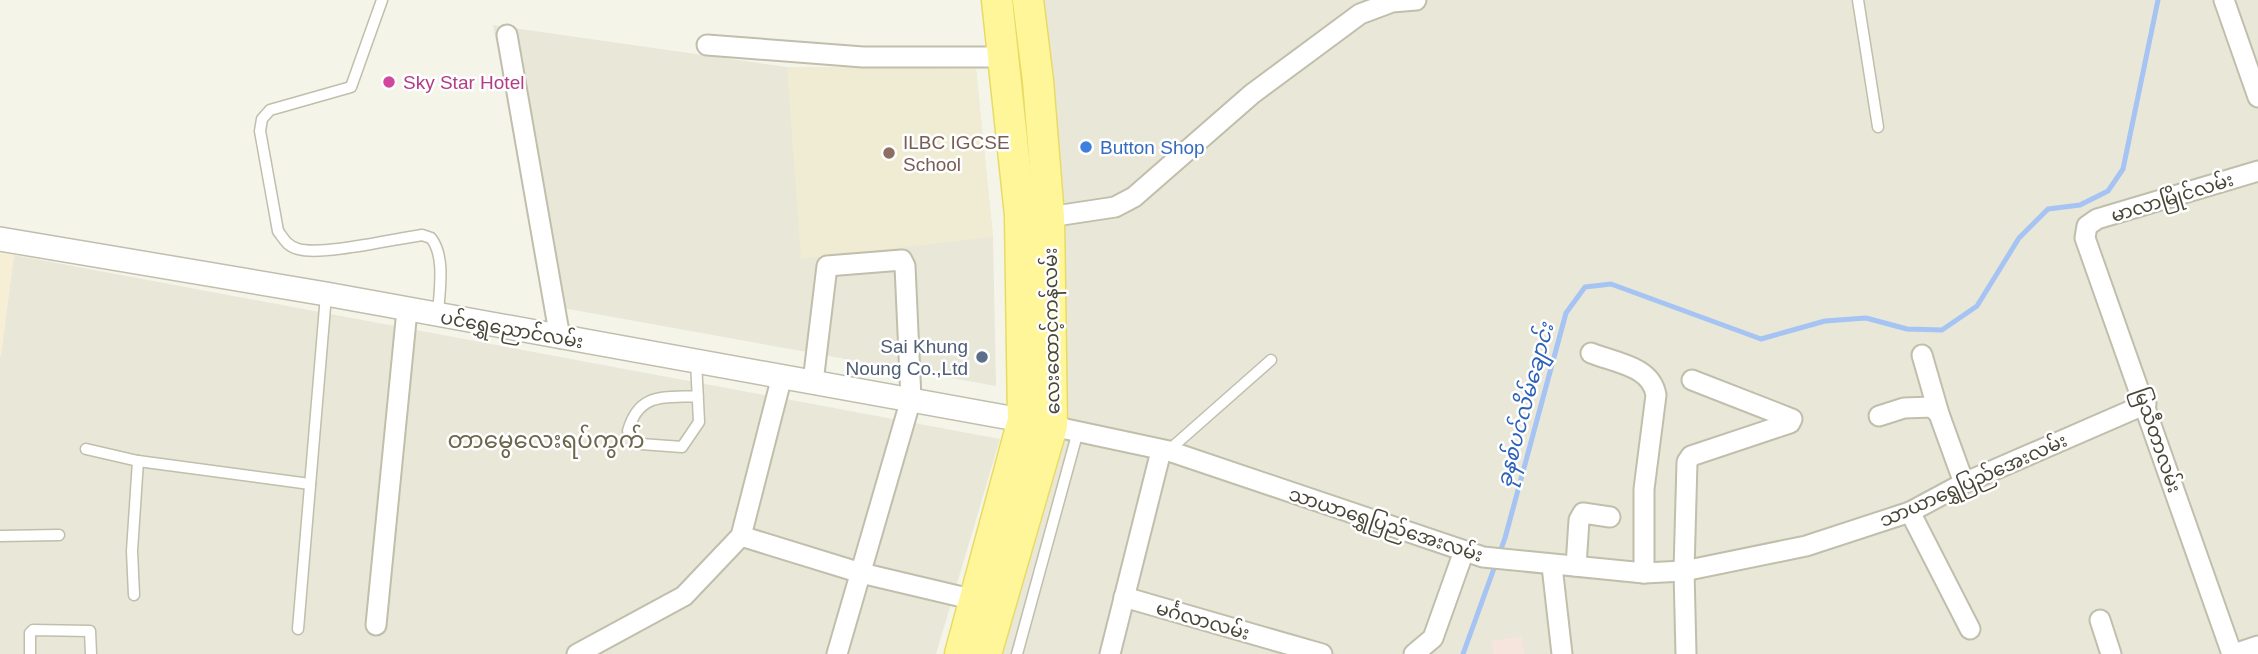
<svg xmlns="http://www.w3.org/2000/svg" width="2258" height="654" font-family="Helvetica,'Noto Sans Myanmar',sans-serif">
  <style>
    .residential { fill: #e9e7d7 }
    .commercial { fill: #f7efd5 }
    .education { fill: #efecd3 }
    .medical { fill: #f6e5dd }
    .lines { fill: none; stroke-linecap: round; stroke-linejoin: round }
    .stream { stroke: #a5c3f3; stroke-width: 5 }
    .service-casing { stroke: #c1beab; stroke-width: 13 }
    .minor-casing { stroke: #c1beab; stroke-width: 23 }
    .tertiary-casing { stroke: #c1beab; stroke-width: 26 }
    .primary-casing { stroke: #e8db65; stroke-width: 33 }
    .service { stroke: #fff; stroke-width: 10 }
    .minor { stroke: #fff; stroke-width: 19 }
    .tertiary { stroke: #fff; stroke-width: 23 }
    .primary { stroke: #fff699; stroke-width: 30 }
    .hotel-dot { fill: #d1479c; stroke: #fff; stroke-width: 2.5 }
    .shop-dot { fill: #3f7fe0; stroke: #fff; stroke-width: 2.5 }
    .education-dot { fill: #8d6e63; stroke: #fff; stroke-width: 2.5 }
    .service-dot { fill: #5c6f8a; stroke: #fff; stroke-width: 2.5 }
    .labels { text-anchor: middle; stroke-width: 5; stroke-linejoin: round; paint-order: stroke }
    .hotel-label { font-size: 19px; fill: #b23c85; stroke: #fff; text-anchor: start }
    .education-label { font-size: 19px; fill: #785e54; stroke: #fff; text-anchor: start }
    .shop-label { font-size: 19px; fill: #366cbe; stroke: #fff; text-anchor: start }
    .street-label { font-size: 19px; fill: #494637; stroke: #fff }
    .service-label { font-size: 19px; fill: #4e5e75; stroke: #fff; text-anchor: end }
    .water-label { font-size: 21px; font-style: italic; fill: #2c61ba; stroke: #fff }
    .quarter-label { font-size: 23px; fill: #6d664e; stroke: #fff }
  </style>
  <rect width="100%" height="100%" fill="#f5f4e9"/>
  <g class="residential">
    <polygon points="1034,0 2258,0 2258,654 999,654 1061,446"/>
    <polygon points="493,25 787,67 976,69 993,237 996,386 546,305"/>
    <polygon points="14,255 1000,439 936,654 0,654 0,356"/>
  </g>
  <polygon class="commercial" points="0,253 14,255 1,356 0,356"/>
  <polygon class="education" points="787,67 976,69 993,237 801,259"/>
  <polygon class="medical" points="1522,636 1524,654 1493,654 1491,641"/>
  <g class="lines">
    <polyline class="stream" points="1463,654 1505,538 1566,313 1585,287 1611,284 1761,339 1825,321 1866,318 1907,329 1942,330 1977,306 2019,238 2048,209 2080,205 2108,191 2123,169 2158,0"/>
    <g class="service-casing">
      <g id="service">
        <path d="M 382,0 L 351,87 L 270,110 L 262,119 L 260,131 L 278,231 C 284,239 287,246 298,249 C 322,256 394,239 422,235 L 431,238 C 446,257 439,292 438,315"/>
        <polyline points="1858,0 1878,127"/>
        <path d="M 696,361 L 699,422 L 682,447 L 641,444 L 628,431 C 639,392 663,398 698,396"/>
        <polyline points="86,449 138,461 310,484"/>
        <polyline points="1169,450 1271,360"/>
        <polyline points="0,536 59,535"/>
        <polyline points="134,595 132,551 138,461"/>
        <polyline points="298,629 326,295"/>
        <polyline points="30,654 30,633 33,630 90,631 91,654"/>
        <polyline points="1017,654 1078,431"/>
      </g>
    </g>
    <g class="minor-casing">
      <g id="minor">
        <polyline points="2224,0 2258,97"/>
        <polyline points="507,35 560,338"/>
        <polyline points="707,45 863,57 1004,57"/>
        <polyline points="1049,217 1115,207 1134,197 1252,94 1360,14 1392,2 1416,0"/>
        <path d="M 1591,353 C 1616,363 1651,366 1656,395 L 1644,489 L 1644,573"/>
        <polyline points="1922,355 1939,414"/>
        <polyline points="813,382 827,266 902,260 905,266 911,399 837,654"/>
        <polyline points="1879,416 1904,408 1932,407 1939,414 1964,483"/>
        <polyline points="1052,426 1169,451 1483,557 1644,573 1684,571 1806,546 1910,512 1964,483 2146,404"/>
        <polyline points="1910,512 1970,629"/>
        <polyline points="741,536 861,573 975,600"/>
        <polyline points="1552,566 1562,654"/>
        <polyline points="1576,566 1579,520 1583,513 1610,517"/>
        <polyline points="1124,597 1322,654"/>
        <polyline points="2100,620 2111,654"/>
        <polyline points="376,625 407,310"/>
        <polyline points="577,654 684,596 741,536 782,376"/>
        <polyline points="1110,654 1161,451"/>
        <polyline points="1414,654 1433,638 1464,551"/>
        <polyline points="1686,654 1684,571 1687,462 1691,456 1790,423 1792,419 1692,380"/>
        <polyline points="2232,654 2085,238 2087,226 2097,219 2258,171"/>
        <polyline points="2234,654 2258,646"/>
      </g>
    </g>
    <g class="tertiary-casing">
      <polyline id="tertiary" points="0,239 326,294 1038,423"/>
    </g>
    <g class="primary-casing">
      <g id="primary">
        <polyline points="960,654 1023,420 1020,215 997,0"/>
        <polyline points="986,654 1052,426 1049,217 1038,81 1028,0"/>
      </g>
    </g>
    <use href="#service" class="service"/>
    <use href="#minor" class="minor"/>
    <use href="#tertiary" class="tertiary"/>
    <use href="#primary" class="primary"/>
  </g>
  <circle class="hotel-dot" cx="389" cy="82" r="7"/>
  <circle class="shop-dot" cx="1086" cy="147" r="7"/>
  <circle class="education-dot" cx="889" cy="153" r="7"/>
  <circle class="service-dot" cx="982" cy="357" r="7"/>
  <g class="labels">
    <g class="hotel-label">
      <text x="403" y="89">Sky Star Hotel</text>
    </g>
    <g class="education-label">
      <text x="903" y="149">ILBC IGCSE<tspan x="903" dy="22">School</tspan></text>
    </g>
    <g class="shop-label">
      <text x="1100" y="154">Button Shop</text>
    </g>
    <g class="street-label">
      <text transform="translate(2172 197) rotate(-17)" y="7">မာလာမြိုင်လမ်း</text>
      <text transform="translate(512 329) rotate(10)" y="7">ပင်ရွှေညောင်လမ်း</text>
      <text transform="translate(1051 331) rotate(-91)" y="7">လေးထောင့်ကန်လမ်း</text>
      <text transform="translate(2158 440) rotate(71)" y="7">မြသီတာလမ်း</text>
      <text transform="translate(1973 480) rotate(-24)" y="7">သာယာရွှေပြည်အေးလမ်း</text>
      <text transform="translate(1386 524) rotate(18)" y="7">သာယာရွှေပြည်အေးလမ်း</text>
      <text transform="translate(1203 620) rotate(16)" y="7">မင်္ဂလာလမ်း</text>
    </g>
    <g class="service-label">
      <text x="968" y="353">Sai Khung<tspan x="968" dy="22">Noung Co.,Ltd</tspan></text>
    </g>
    <g class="water-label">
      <text transform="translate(1525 405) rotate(-75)" y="7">ခုနစ်ပင်လိမ်ချောင်း</text>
    </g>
    <g class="quarter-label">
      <text x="546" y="448">တာမွေလေးရပ်ကွက်</text>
    </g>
  </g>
</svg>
